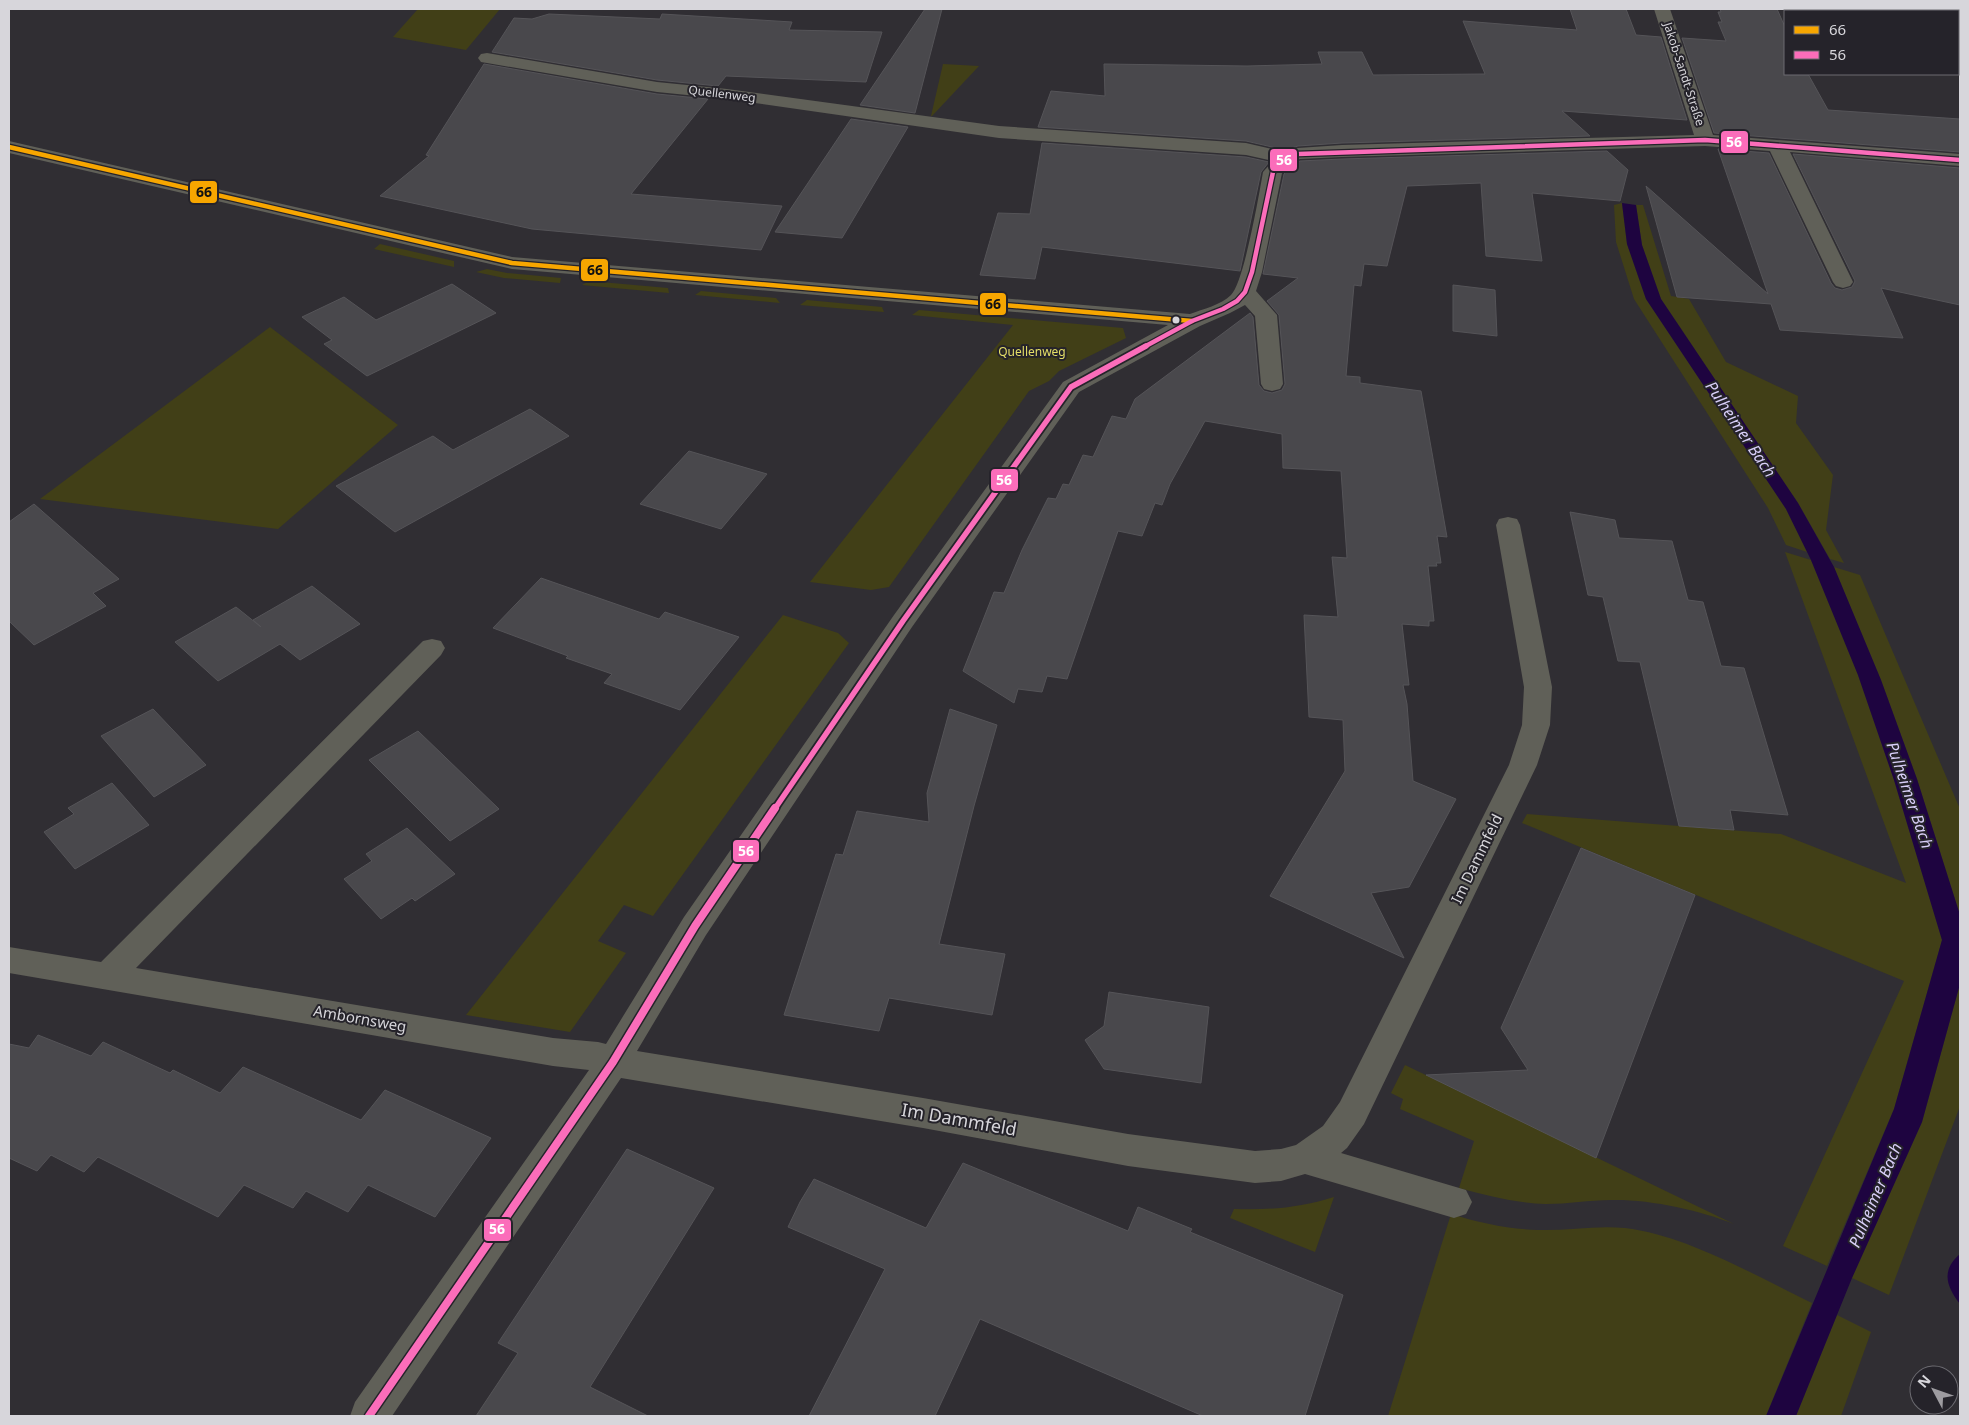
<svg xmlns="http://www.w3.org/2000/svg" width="1969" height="1425" font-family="'Noto Sans',sans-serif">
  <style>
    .green { fill: #413f17 }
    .water { fill: #1e0440 }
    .building { fill: #49484c; stroke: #555458 }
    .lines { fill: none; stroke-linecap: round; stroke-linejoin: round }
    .minor { fill: #606058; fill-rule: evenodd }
    .bus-1-casing { stroke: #25232a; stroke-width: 7 }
    .bus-2-far2-casing { stroke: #25232a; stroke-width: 7 }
    .bus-2-far1-casing { stroke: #25232a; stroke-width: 9 }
    .bus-2-casing { stroke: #25232a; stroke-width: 11 }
    .bus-1 { stroke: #f7a600; stroke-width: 4.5 }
    .bus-2-far2 { stroke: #fb6dba; stroke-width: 4.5 }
    .bus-2-far1 { stroke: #fb6dba; stroke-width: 5.5 }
    .bus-2 { stroke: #fb6dba; stroke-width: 8 }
    .bus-dot { fill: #d7d6db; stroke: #25232a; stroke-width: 2 }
    .labels { text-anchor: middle; stroke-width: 4; stroke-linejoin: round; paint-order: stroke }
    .far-street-label { font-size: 12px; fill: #d7d6db; stroke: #25232a }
    .far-park-label { font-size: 12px; fill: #e5df67; stroke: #25232a }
    .street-label { font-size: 15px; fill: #d7d6db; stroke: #25232a }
    .water-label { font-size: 16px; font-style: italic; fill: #d8cff8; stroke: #25232a }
    .near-street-label { font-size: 18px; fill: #d7d6db; stroke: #25232a }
    .line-badge { stroke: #25232a; stroke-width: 2 }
    .badge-label { font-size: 14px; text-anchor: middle; font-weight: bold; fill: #fff }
    .pale-badge-label { font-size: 14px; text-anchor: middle; font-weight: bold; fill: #111 }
  </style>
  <rect width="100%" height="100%" fill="#302e33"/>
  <g class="green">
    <polygon points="418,9 500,9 466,50 393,37"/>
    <polygon points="943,64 979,66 932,116 931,116"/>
    <polygon points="1622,203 1627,244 1646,299 1786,509 1807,552 1786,545 1768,508 1634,299 1616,242 1614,205"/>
    <polygon points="1636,205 1643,205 1671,296 1689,299 1726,362 1798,396 1796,423 1833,475 1826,530 1844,563 1830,559 1798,503 1661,299 1642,245"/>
    <polygon points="380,244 454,261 454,267 374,249"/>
    <polygon points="487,269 507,273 561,278 560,283 504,278 476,272"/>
    <polygon points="589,281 668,288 669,293 582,285"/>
    <polygon points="701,291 776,298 780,303 695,295"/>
    <polygon points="807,300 882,307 884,312 800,305"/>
    <polygon points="919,310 1123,328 1126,338 1059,371 1049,381 1029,391 889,587 871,590 810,582 1013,325 912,315"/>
    <polygon points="270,327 398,425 278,529 40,499"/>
    <polygon points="1785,552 1811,560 1858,675 1894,780 1942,940 1894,1109 1827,1266 1783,1246 1904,981 1522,823 1527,814 1781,834 1906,883"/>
    <polygon points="1834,567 1860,575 1960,809 1960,915 1917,779 1881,680"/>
    <polygon points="783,615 838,633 849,643 653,916 624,905 598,941 626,953 570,1032 466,1015"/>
    <polygon points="1960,984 1960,1106 1889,1295 1852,1278 1922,1122"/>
    <path d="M 1405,1065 L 1734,1224 C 1699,1210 1649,1199 1611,1200 C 1589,1200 1568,1204 1546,1204 C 1516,1203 1488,1196 1459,1188 L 1474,1141 L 1400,1109 L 1403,1099 L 1391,1093 Z"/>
    <path d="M 1334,1197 L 1315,1252 L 1230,1218 L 1234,1209 C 1271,1210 1299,1208 1334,1197 Z"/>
    <path d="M 1451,1214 C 1480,1223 1508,1229 1538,1230 C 1567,1231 1596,1225 1625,1228 C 1686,1235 1756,1276 1812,1303 L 1766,1416 L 1388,1416 Z"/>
    <polygon points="1837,1315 1871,1332 1841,1416 1796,1416"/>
  </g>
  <g class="water">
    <polygon points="1622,203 1636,205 1642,245 1661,299 1798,503 1834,567 1881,680 1917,779 1960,915 1960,984 1922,1122 1852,1278 1796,1416 1766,1416 1894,1109 1942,940 1894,780 1858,675 1811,560 1786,509 1646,299 1627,244"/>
    <path d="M 1960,1254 L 1960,1304 C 1946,1286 1941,1270 1960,1254 Z"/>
  </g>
  <g class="building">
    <polygon points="925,9 942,9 915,113 860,105"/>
    <polygon points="1570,9 1626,9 1636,35 1661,37 1687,120 1562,111 1590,136 1342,143 1298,146 1285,150 1246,141 1038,127 1051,91 1105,96 1104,64 1247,66 1322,64 1318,52 1362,52 1373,75 1485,74 1463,21 1577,30"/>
    <polygon points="1720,9 1777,9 1785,27 1785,74 1808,74 1828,110 1960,119 1960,152 1714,133 1682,38 1726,41 1718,22 1722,22 1718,12 1721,12"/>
    <polygon points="549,14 660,19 662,14 792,22 789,30 882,32 866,82 726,76 718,86 657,80 492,52 514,18 532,19"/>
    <polygon points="484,64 657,94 708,99 631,194 782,206 761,250 532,229 380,196 429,156 426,155"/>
    <polygon points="851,119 908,127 842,238 775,232"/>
    <polygon points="1042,143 1246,157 1269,162 1261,172 1240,271 1042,247 1035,279 980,275 998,213 1030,214"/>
    <polygon points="1718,149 1769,153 1831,283 1835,288 1842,290 1852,287 1855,281 1793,154 1960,168 1960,305 1881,288 1903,338 1780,330 1771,304 1677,297 1646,186 1768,294"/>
    <polygon points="1607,151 1628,170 1620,201 1532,193 1542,261 1486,256 1481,183 1407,186 1387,266 1364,264 1361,286 1354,285 1346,376 1360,377 1360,383 1421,391 1447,537 1437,536 1441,563 1436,563 1437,566 1428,566 1434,621 1429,621 1429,626 1402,624 1409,685 1403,685 1407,704 1413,781 1456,799 1409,887 1371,893 1404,958 1270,896 1345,771 1343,720 1309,717 1304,615 1338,617 1332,557 1347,558 1341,471 1283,468 1282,434 1205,421 1170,484 1162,505 1155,503 1142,536 1118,531 1067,679 1047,676 1042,692 1018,689 1014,703 963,671 994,592 1004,593 1022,550 1048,498 1056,499 1063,484 1069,485 1083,455 1093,457 1112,416 1126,419 1135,399 1250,313 1253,317 1259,385 1264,391 1272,393 1282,390 1285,384 1279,315 1267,301 1298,278 1263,274 1284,174 1294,164 1300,161 1342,159"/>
    <polygon points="452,284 496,313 367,376 324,344 332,340 302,317 344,297 376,320"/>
    <polygon points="1453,285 1495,290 1497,336 1453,331"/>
    <polygon points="530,409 569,436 395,532 336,486 433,436 453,450"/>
    <polygon points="689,451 767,474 721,529 640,504"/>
    <polygon points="34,504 119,579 93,593 106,606 34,645 9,621 9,522"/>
    <polygon points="1570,512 1615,520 1619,538 1672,541 1688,600 1703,602 1721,666 1744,668 1788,815 1730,810 1734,830 1679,826 1640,662 1618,661 1603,597 1588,595"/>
    <polygon points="541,578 659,619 665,612 739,637 680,710 604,683 612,674 566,658 568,656 493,628"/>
    <polygon points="312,586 360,624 300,660 280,644 218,681 175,642 236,607 261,627 253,620"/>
    <polygon points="153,709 206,765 154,797 101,736"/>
    <polygon points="950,709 997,725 974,806 939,944 1005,954 992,1015 889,998 879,1031 784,1015 836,854 843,855 857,811 929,822 927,793"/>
    <polygon points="418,731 499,809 450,841 369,760"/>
    <polygon points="112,783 149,825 75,869 44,832 74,814 68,808"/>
    <polygon points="407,828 455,874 415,901 412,898 381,919 344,879 372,861 366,854"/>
    <polygon points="1581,848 1695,895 1596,1158 1426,1075 1528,1070 1501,1028"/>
    <polygon points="1109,992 1209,1007 1201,1083 1104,1069 1085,1040 1104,1026"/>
    <polygon points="38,1035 91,1056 103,1042 170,1073 173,1070 220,1093 243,1067 361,1120 385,1090 491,1138 435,1217 368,1185 348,1212 306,1191 293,1208 244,1185 218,1217 98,1157 84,1172 51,1155 37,1171 9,1158 9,1044 29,1048"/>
    <polygon points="627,1149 714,1188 590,1387 648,1416 476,1416 518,1353 498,1343"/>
    <polygon points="963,1163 1128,1231 1138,1207 1192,1229 1190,1232 1343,1295 1305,1416 1203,1416 980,1319 935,1416 809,1416 885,1269 788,1227 800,1202 814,1179 926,1228"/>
  </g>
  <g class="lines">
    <path class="minor" d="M 1654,9 L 1670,9 L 1713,135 L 1960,154 L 1960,166 L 1790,152 L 1853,282 L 1850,286 L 1843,288 L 1836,286 L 1833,282 L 1770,151 L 1705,146 L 1342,157 L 1300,159 L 1293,162 L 1282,173 L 1262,272 L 1256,291 L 1277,315 L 1283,384 L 1280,389 L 1272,391 L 1264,389 L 1261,384 L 1255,316 L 1245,305 L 1230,313 L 1200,326 L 1079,392 L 912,627 L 706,935 L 637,1051 L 923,1098 L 1128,1134 L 1255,1151 L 1281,1149 L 1296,1145 L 1323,1126 L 1340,1102 L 1509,765 L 1522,725 L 1524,687 L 1496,525 L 1499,519 L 1508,517 L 1517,519 L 1520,525 L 1552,687 L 1550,725 L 1537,765 L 1364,1124 L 1347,1148 L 1341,1153 L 1466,1190 L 1472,1202 L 1466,1214 L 1454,1218 L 1305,1174 L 1281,1181 L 1255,1183 L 1128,1166 L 923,1128 L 621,1078 L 392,1416 L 350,1416 L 355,1402 L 589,1070 L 553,1066 L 9,973 L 9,947 L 101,962 L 423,641 L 432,639 L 441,641 L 445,648 L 441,655 L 136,968 L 553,1038 L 598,1042 L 606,1044 L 684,917 L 894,615 L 1063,382 L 1168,325 L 512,269 L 9,153 L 9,141 L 512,257 L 1190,314 C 1203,309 1221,305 1231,295 C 1244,282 1259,195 1263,172 L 1273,161 L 1246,155 L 999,138 L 727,99 L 657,92 L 487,63 L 481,62 L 478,58 L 481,54 L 487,53 L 657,82 L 727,89 L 999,126 L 1246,143 L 1285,152 L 1298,148 L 1342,145 L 1694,135 Z"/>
    <g class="bus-1-casing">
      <polyline id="bus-1" points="9,147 512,263 1192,321"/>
    </g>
    <g class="bus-2-far2-casing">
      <polyline id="bus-2-far2" points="1144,347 1192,321 1223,309 1237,301 1245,292 1252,272 1273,172 1286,158 1298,154 1705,140 1960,160"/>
    </g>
    <g class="bus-2-far1-casing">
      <polyline id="bus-2-far1" points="774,810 903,621 1071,387 1146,346"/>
    </g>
    <g class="bus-2-casing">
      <polyline id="bus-2" points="369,1416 613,1062 695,926 775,808"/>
    </g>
    <use href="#bus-1" class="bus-1"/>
    <use href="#bus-2-far2" class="bus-2-far2"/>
    <use href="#bus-2-far1" class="bus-2-far1"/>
    <use href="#bus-2" class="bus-2"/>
  </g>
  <circle class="bus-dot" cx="1176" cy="320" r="4.5"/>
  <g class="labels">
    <g class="far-street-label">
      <text transform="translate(1684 74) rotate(72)" y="4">Jakob-Sandt-Straße</text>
      <text transform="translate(722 94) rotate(7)" y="4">Quellenweg</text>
    </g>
    <g class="far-park-label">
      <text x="1032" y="356">Quellenweg</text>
    </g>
    <g class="street-label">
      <text transform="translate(1477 859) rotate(-64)" y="5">Im Dammfeld</text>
      <text transform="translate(360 1019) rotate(10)" y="5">Ambornsweg</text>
    </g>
    <g class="water-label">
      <text transform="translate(1741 429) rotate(56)" y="6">Pulheimer Bach</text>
      <text transform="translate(1910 795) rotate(71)" y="6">Pulheimer Bach</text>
      <text transform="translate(1875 1195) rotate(-67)" y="6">Pulheimer Bach</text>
    </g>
    <g class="near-street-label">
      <text transform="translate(959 1120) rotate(10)" y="6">Im Dammfeld</text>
    </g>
  </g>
  <g class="line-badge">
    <rect x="1720" y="130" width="29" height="24" rx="5" fill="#fb6dba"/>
    <rect x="1269" y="148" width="29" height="24" rx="5" fill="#fb6dba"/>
    <rect x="189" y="180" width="29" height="24" rx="5" fill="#f7a600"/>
    <rect x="580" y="258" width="29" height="24" rx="5" fill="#f7a600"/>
    <rect x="979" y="292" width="28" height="24" rx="5" fill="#f7a600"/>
    <rect x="990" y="468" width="29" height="24" rx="5" fill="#fb6dba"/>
    <rect x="732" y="839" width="28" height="24" rx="5" fill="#fb6dba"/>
    <rect x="483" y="1218" width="29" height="24" rx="5" fill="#fb6dba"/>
  </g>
  <g class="badge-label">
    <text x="1734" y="147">56</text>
    <text x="1284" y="165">56</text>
    <text x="1004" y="485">56</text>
    <text x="746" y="856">56</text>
    <text x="497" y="1234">56</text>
  </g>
  <g class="pale-badge-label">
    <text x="204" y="197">66</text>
    <text x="595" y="275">66</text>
    <text x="993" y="309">66</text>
  </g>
  <rect width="1969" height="1425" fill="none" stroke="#d7d6db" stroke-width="20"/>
  <rect x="1784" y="10" width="175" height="65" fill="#25232a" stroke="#6c6b71"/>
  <rect x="1794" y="26" width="25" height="8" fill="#f7a600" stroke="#6c6b71"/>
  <text x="1829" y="35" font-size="15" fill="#d7d6db">66</text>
  <rect x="1794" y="51" width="25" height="8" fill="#fb6dba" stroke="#6c6b71"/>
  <text x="1829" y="60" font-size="15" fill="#d7d6db">56</text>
  <g transform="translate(1934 1390) rotate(311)"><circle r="24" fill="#25232a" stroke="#6c6b71"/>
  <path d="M0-4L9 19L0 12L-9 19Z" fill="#9d9ba0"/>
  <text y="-8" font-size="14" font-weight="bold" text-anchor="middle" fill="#d7d6db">N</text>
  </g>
</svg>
